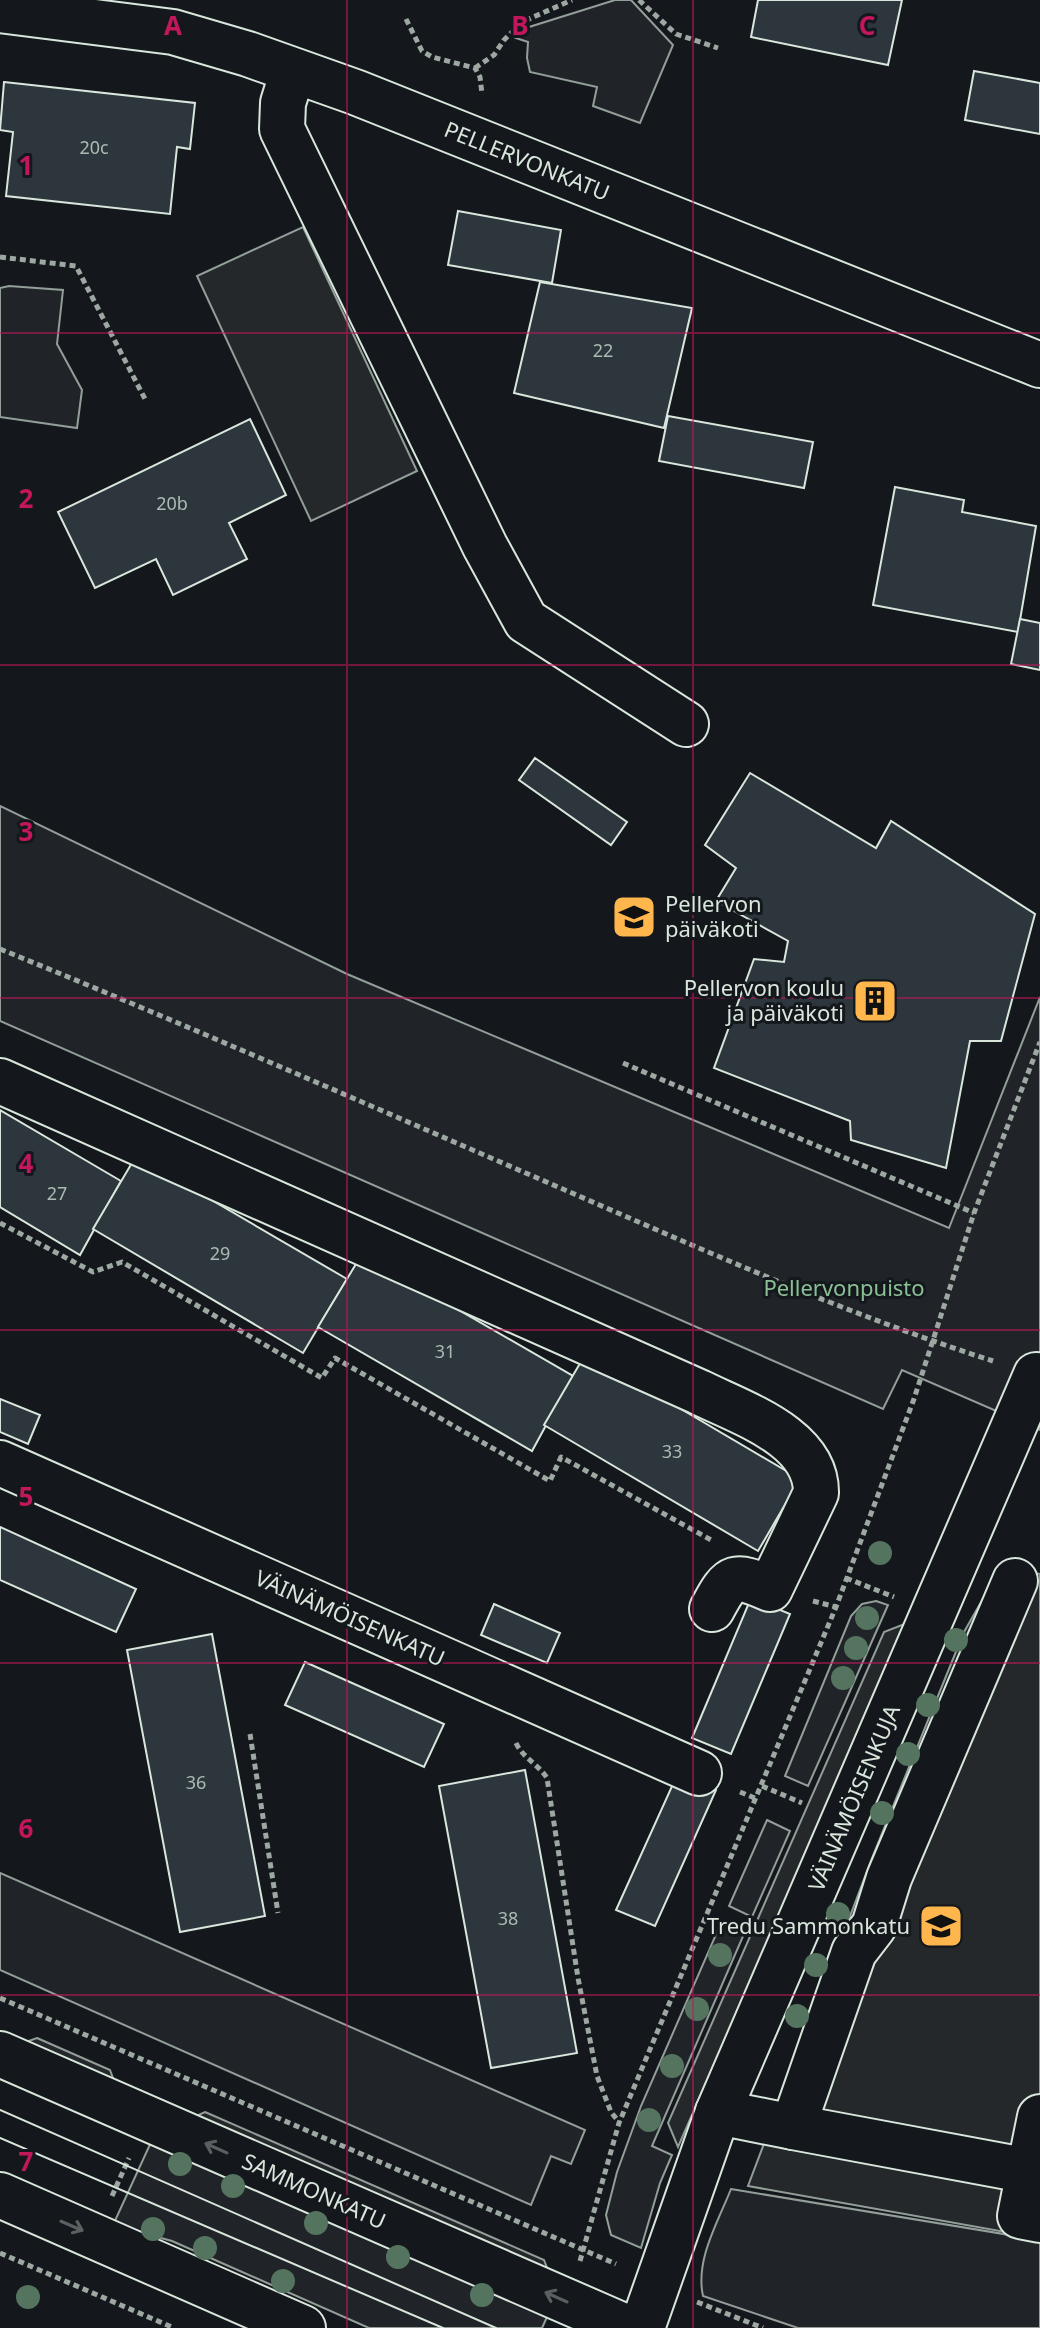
<svg xmlns="http://www.w3.org/2000/svg" width="1040" height="2328" font-family="'Noto Sans',sans-serif">
  <style>
    .green { fill: #202428; stroke: #939e99; stroke-width: 2 }
    .parking { fill: #24282b; stroke: #939e99; stroke-width: 2 }
    .building { fill: #2c363c; stroke: #d8e6dc; stroke-width: 2 }
    .lines { fill: none; stroke-linecap: round; stroke-linejoin: round }
    .minor-casing { stroke: #d8e6dc; stroke-width: 48 }
    .major-casing { stroke: #d8e6dc; stroke-width: 48 }
    .path { stroke: #9da8a2; stroke-width: 5; stroke-dasharray: 6 4; stroke-linecap: butt }
    .minor { stroke: #14181c; stroke-width: 44 }
    .major { stroke: #14181c; stroke-width: 44 }
    .tram { stroke: #d8e6dc; stroke-width: 2 }
    .tree { fill: #55745f }
    .oneway { stroke: #59605f }
    .grid { fill: none; stroke: #c2185b; stroke-width: 2; stroke-opacity: 0.55 }
    .labels { text-anchor: middle; stroke-width: 6; stroke-linejoin: round; paint-order: stroke }
    .number-label { font-size: 18px; fill: #adbab4 }
    .street-label { font-size: 22px; fill: #d8e6dc; stroke: #14181c }
    .poi-label { font-size: 22px; fill: #d8e6dc; stroke: #14181c; text-anchor: end }
    .park-label { font-size: 22px; fill: #8ac095; stroke: #14181c }
    .grid-label { font-size: 26px; text-anchor: middle; font-weight: bold; fill: #c2185b; stroke: #14181c; stroke-width: 6; stroke-linejoin: round; paint-order: stroke }
  </style>
  <rect width="100%" height="100%" fill="#14181c"/>
  <g class="green">
    <polygon points="615,0 631,0 673,45 640,123 593,106 597,87 530,72 527,58 528,42 516,38 526,28"/>
    <polygon points="9,286 63,290 57,344 82,390 77,428 0,417 0,288"/>
    <polygon points="0,806 347,974 949,1228 1040,997 1040,1430 902,1370 883,1409 0,1021"/>
    <polygon points="876,1601 888,1605 808,1786 785,1776 851,1616 862,1604"/>
    <polygon points="767,1820 790,1831 752,1917 729,1906"/>
    <polygon points="0,1873 585,2130 571,2164 551,2156 531,2205 0,1970"/>
    <polygon points="721,1923 744,1934 652,2146 672,2155 660,2183 641,2248 611,2235 606,2215 617,2172 641,2106"/>
    <polygon points="152,2140 524,2301 547,2317 542,2328 369,2328 172,2241 113,2225"/>
    <path d="M 731,2189 L 1040,2240 L 1040,2328 L 798,2328 L 703,2296 C 695,2260 718,2222 731,2189 Z"/>
  </g>
  <g class="parking">
    <polygon points="303,227 417,471 311,521 197,276"/>
    <polygon points="1001,1567 1040,1574 1040,2200 1033,2237 748,2186 872,1858 964,1632"/>
    <polygon points="907,1623 678,2147 668,2123 884,1632"/>
    <polygon points="37,2038 110,2070 118,2092 14,2046"/>
    <polygon points="205,2112 544,2260 551,2278 185,2121"/>
  </g>
  <g class="building">
    <polygon points="758,0 902,0 888,65 751,37"/>
    <polygon points="974,71 1040,83 1040,134 965,120"/>
    <polygon points="4,82 195,103 190,149 177,147 170,214 6,196 13,132 0,130"/>
    <polygon points="458,211 561,230 552,283 448,265"/>
    <polygon points="540,282 692,308 664,428 514,393"/>
    <polygon points="668,416 813,442 804,488 659,461"/>
    <polygon points="250,419 286,495 229,523 247,559 173,595 156,559 95,588 58,512"/>
    <polygon points="895,487 964,500 962,512 1036,526 1018,632 873,605"/>
    <polygon points="1020,619 1040,623 1040,670 1011,664"/>
    <polygon points="535,758 627,822 611,845 519,780"/>
    <polygon points="750,773 876,848 891,821 1035,914 1001,1041 970,1041 946,1168 851,1140 850,1121 714,1068 754,959 784,962 788,941 716,901 736,868 705,845"/>
    <polygon points="0,1110 121,1181 80,1255 0,1207"/>
    <polygon points="136,1156 347,1279 303,1353 93,1229"/>
    <polygon points="362,1254 573,1376 532,1451 318,1327"/>
    <polygon points="586,1353 800,1479 758,1551 544,1425"/>
    <polygon points="0,1399 40,1415 28,1444 0,1432"/>
    <polygon points="0,1527 136,1589 116,1632 0,1580"/>
    <polygon points="751,1598 790,1614 731,1754 692,1738"/>
    <polygon points="494,1604 560,1633 547,1663 481,1635"/>
    <polygon points="212,1634 265,1916 180,1932 127,1650"/>
    <polygon points="305,1662 444,1724 424,1767 285,1705"/>
    <polygon points="525,1770 577,2053 491,2068 439,1786"/>
    <polygon points="678,1773 716,1790 655,1926 616,1910"/>
  </g>
  <g class="lines">
    <g class="minor-casing">
      <g id="minor">
        <polyline points="0,10 173,32 248,54 355,92 1040,365"/>
        <polyline points="293,71 283,103 282,129 485,546 526,621 686,724"/>
        <path d="M 0,1081 L 699,1392 C 741,1413 817,1437 816,1493 L 770,1589 C 734,1574 731,1573 712,1609"/>
        <polyline points="0,1463 699,1773"/>
        <polyline points="718,2112 793,2127 854,1952 874,1926 889,1878 1015,1581"/>
        <polyline points="793,2127 1029,2171 1040,2117"/>
        <polyline points="1029,2171 1020,2216 1040,2220"/>
        <polyline points="642,2328 718,2112 1036,1375 1040,1376"/>
      </g>
    </g>
    <g class="major-casing">
      <g id="major">
        <polyline points="0,2054 628,2328"/>
        <polyline points="0,2195 303,2328"/>
      </g>
    </g>
    <g class="path">
      <polyline points="639,0 676,34 718,48"/>
      <polyline points="406,19 422,51 432,57 475,68 480,77 482,94"/>
      <polyline points="475,68 494,55 504,40 522,22 572,0"/>
      <polyline points="0,257 76,266 145,399"/>
      <path d="M 0,949 C 192,1027 382,1111 572,1193 C 710,1253 849,1315 993,1361"/>
      <polyline points="623,1063 974,1213"/>
      <polyline points="0,1223 93,1272 122,1262 322,1378 335,1358 550,1481 561,1457 713,1541"/>
      <polyline points="846,1578 894,1597"/>
      <polyline points="813,1601 836,1607"/>
      <polyline points="250,1734 278,1913"/>
      <path d="M 516,1743 C 523,1758 538,1764 547,1778 L 578,1978 L 597,2076 L 611,2112 L 619,2122"/>
      <polyline points="762,1786 802,1803"/>
      <polyline points="740,1792 757,1799"/>
      <polyline points="0,1998 616,2264"/>
      <polyline points="112,2196 129,2158"/>
      <polyline points="0,2253 174,2328"/>
      <polyline points="580,2261 619,2123 836,1607 914,1399 974,1213 1040,1042"/>
      <polyline points="697,2302 763,2328"/>
    </g>
    <use href="#minor" class="minor"/>
    <use href="#major" class="major"/>
    <g class="tram">
      <polyline points="0,2110 496,2328"/>
      <polyline points="0,2138 443,2328"/>
    </g>
  </g>
  <g class="tree">
    <circle cx="880" cy="1553" r="12"/>
    <circle cx="867" cy="1618" r="12"/>
    <circle cx="956" cy="1640" r="12"/>
    <circle cx="856" cy="1648" r="12"/>
    <circle cx="843" cy="1678" r="12"/>
    <circle cx="928" cy="1705" r="12"/>
    <circle cx="908" cy="1754" r="12"/>
    <circle cx="882" cy="1813" r="12"/>
    <circle cx="838" cy="1914" r="12"/>
    <circle cx="720" cy="1955" r="12"/>
    <circle cx="816" cy="1965" r="12"/>
    <circle cx="697" cy="2009" r="12"/>
    <circle cx="797" cy="2016" r="12"/>
    <circle cx="672" cy="2066" r="12"/>
    <circle cx="649" cy="2120" r="12"/>
    <circle cx="180" cy="2164" r="12"/>
    <circle cx="233" cy="2186" r="12"/>
    <circle cx="316" cy="2223" r="12"/>
    <circle cx="153" cy="2229" r="12"/>
    <circle cx="205" cy="2248" r="12"/>
    <circle cx="398" cy="2257" r="12"/>
    <circle cx="283" cy="2281" r="12"/>
    <circle cx="482" cy="2295" r="12"/>
    <circle cx="28" cy="2297" r="12"/>
  </g>
  <defs><path id="oneway-shaft" d="M-6 0H5M1.5-3L5.5 0L1.5 3" fill="none" stroke-width="1.6" stroke-linecap="round" stroke-linejoin="round" transform="scale(2)"/></defs>
  <g class="oneway">
    <use href="#oneway-shaft" transform="translate(216 2148) rotate(-156)"/>
    <use href="#oneway-shaft" transform="translate(72 2226) rotate(23)"/>
    <use href="#oneway-shaft" transform="translate(556 2297) rotate(-156)"/>
  </g>
  <path class="grid" d="M 347,0 L 347,2328M 693,0 L 693,2328M 0,333 L 1040,333M 0,665 L 1040,665M 0,998 L 1040,998M 0,1330 L 1040,1330M 0,1663 L 1040,1663M 0,1995 L 1040,1995"/>
  <defs>
    <g id="school-square" transform="scale(2.3)"><rect x="-9" y="-9" width="18" height="18" rx="4" fill="#ffb74d" stroke="#14181c"/><path d="M0-5L7-2L0 1L-7-2ZM-4 1L0 2.5L4 1V4Q0 6-4 4Z" fill="#111"/></g>
    <g id="building-square" transform="scale(2.3)"><rect x="-9" y="-9" width="18" height="18" rx="4" fill="#ffb74d" stroke="#14181c"/><path d="M-4-6H4V6H1V3H-1V6H-4ZM-2.5-4.3h1.7v1.8h-1.7ZM.8-4.3h1.7v1.8H.8ZM-2.5-1h1.7V.8h-1.7ZM.8-1h1.7V.8H.8Z" fill="#111"/></g>
  </defs>
  <g fill-rule="evenodd">
    <use href="#school-square" x="634" y="917"/>
    <use href="#building-square" x="875" y="1001"/>
    <use href="#school-square" x="941" y="1926"/>
  </g>
  <g class="labels">
    <g class="number-label">
      <text x="94" y="154">20c</text>
      <text x="603" y="357">22</text>
      <text x="172" y="510">20b</text>
      <text x="57" y="1200">27</text>
      <text x="220" y="1260">29</text>
      <text x="445" y="1358">31</text>
      <text x="672" y="1458">33</text>
      <text x="196" y="1789">36</text>
      <text x="508" y="1925">38</text>
    </g>
    <g class="street-label">
      <text transform="translate(527 161) rotate(22)" y="8">PELLERVONKATU</text>
      <text transform="translate(350 1618) rotate(24)" y="8">VÄINÄMÖISENKATU</text>
      <text transform="translate(854 1798) rotate(-67)" y="8">VÄINÄMÖISENKUJA</text>
      <text transform="translate(314 2191) rotate(24)" y="8">SAMMONKATU</text>
    </g>
    <g class="poi-label">
      <text x="665" y="912" text-anchor="start">Pellervon<tspan x="665" dy="25">päiväkoti</tspan></text>
      <text x="844" y="996">Pellervon koulu<tspan x="844" dy="25">ja päiväkoti</tspan></text>
      <text x="910" y="1934">Tredu Sammonkatu</text>
    </g>
    <g class="park-label">
      <text x="844" y="1296">Pellervonpuisto</text>
    </g>
  </g>
  <g class="grid-label">
    <text x="173" y="35">A</text>
    <text x="520" y="35">B</text>
    <text x="867" y="35">C</text>
    <text x="26" y="175">1</text>
    <text x="26" y="508">2</text>
    <text x="26" y="841">3</text>
    <text x="26" y="1173">4</text>
    <text x="26" y="1506">5</text>
    <text x="26" y="1838">6</text>
    <text x="26" y="2171">7</text>
  </g>
</svg>
